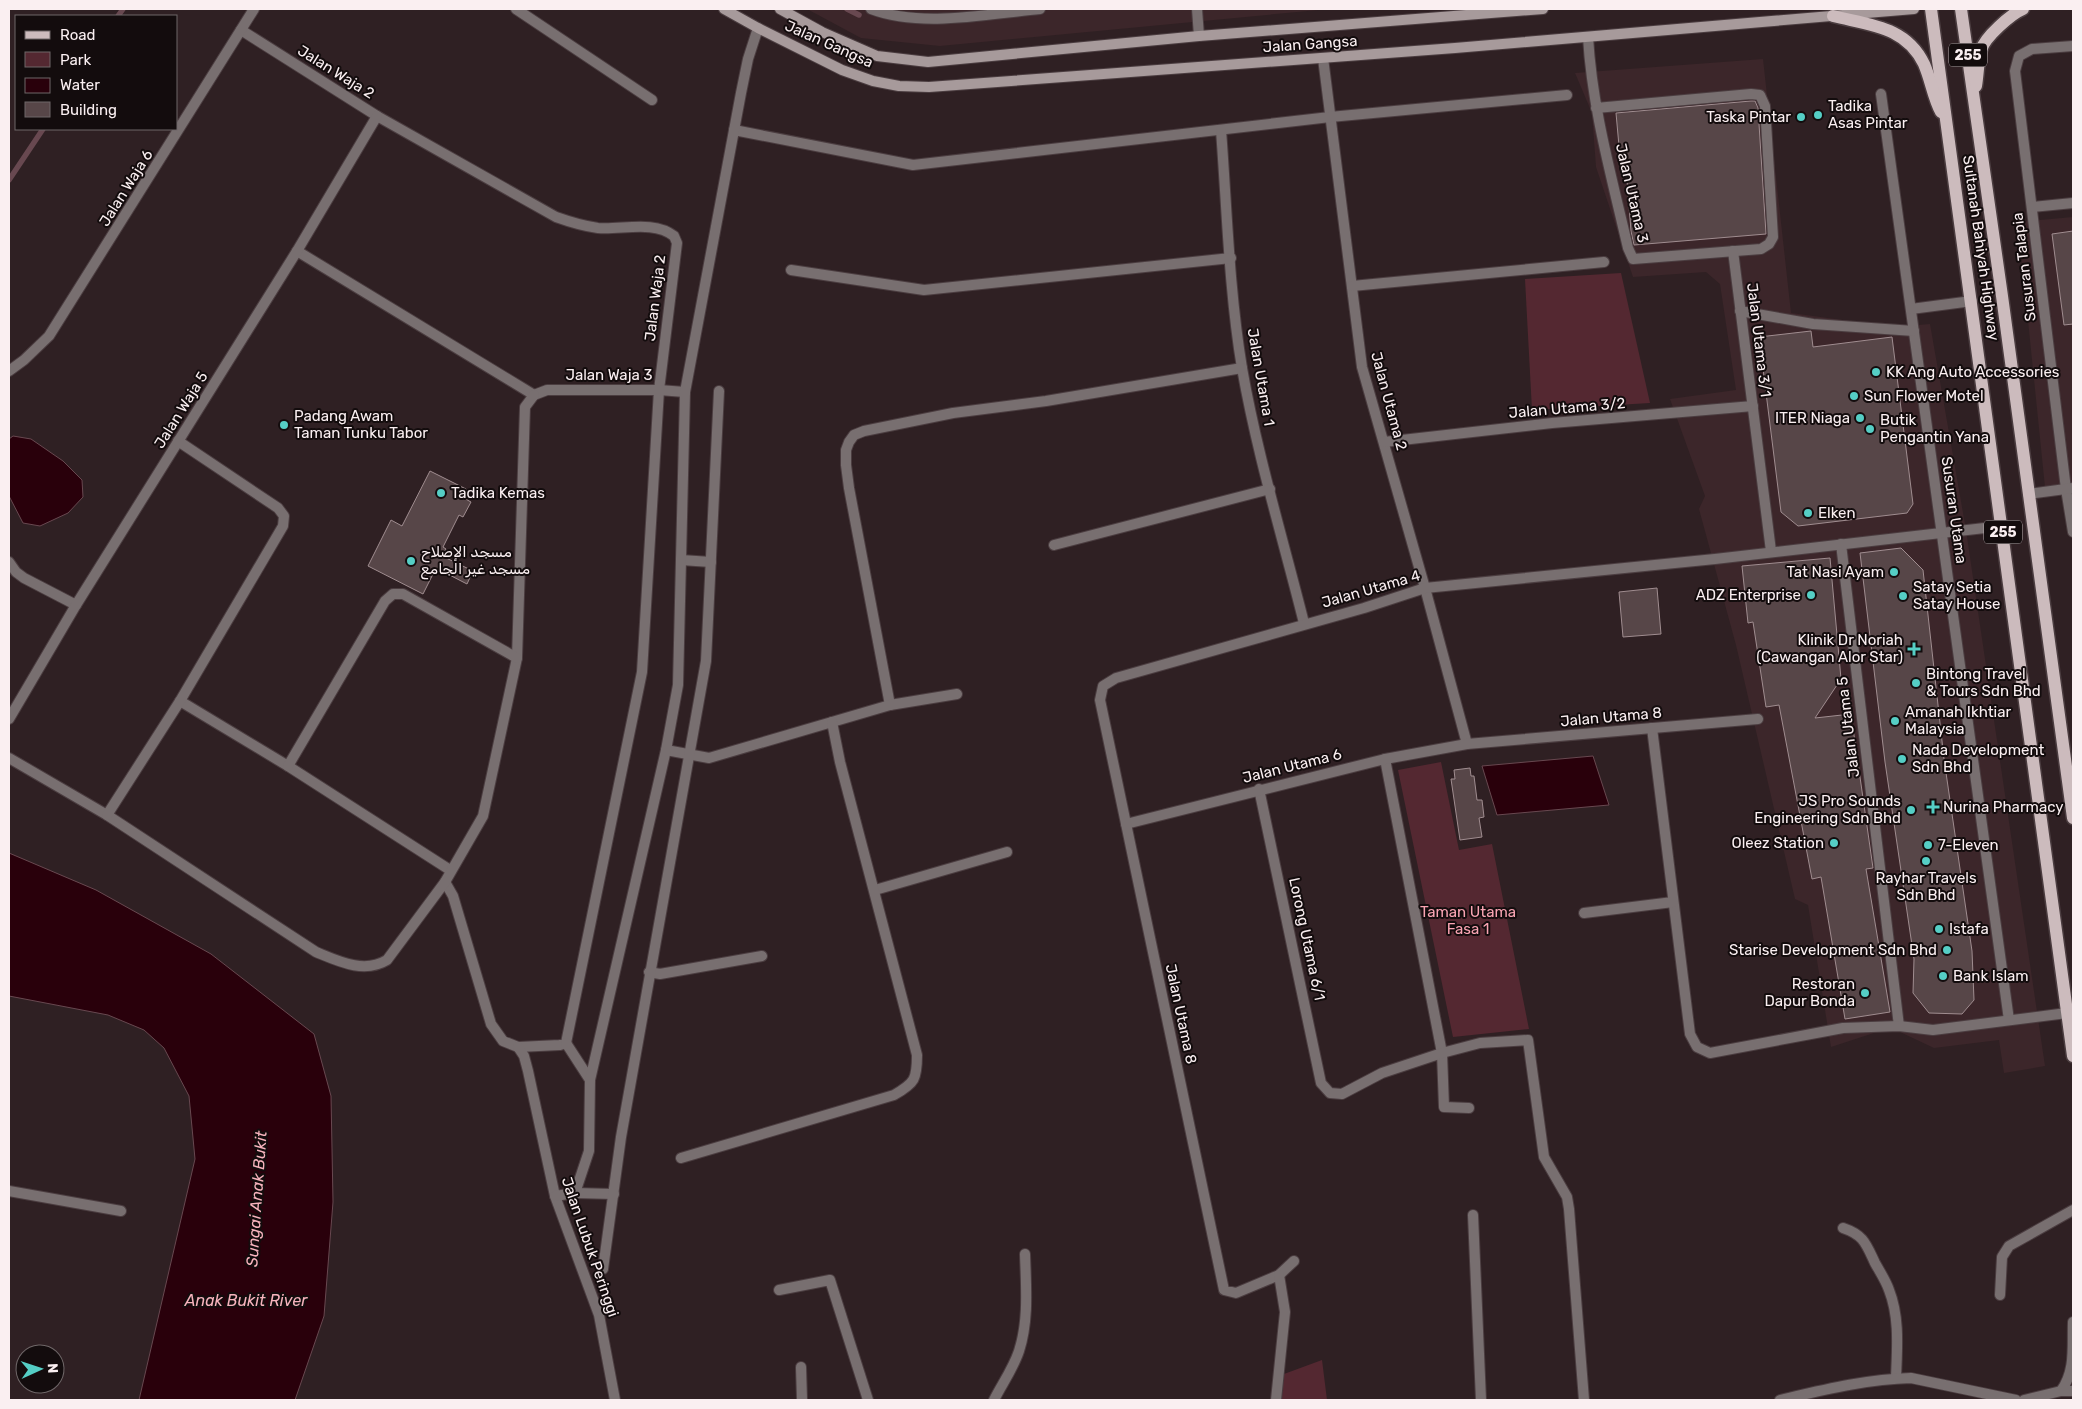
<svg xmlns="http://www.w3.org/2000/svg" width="2082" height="1409" font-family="Rubik,'Noto Sans Arabic',sans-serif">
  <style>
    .built { fill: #3c262a }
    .green { fill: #542831 }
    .water { fill: #29000b; stroke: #684850 }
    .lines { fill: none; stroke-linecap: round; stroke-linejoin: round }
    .stream { stroke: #684850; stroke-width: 5.5 }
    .building { fill: #574648; stroke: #a08d90 }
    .minor-casing { stroke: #4b3d40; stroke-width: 12 }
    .secondary-casing { stroke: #4b3d40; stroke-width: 12 }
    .primary-casing { stroke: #4b3d40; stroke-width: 15 }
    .minor { stroke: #786f70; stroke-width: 10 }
    .secondary { stroke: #a79a9b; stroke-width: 10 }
    .primary { stroke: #ccbbbd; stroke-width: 12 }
    .poi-dot { fill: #55cec5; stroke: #130c0d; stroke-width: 2 }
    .labels { text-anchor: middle; stroke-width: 4; stroke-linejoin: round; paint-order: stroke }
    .shield { fill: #130c0d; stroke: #b5abad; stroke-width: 1 }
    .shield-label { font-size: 14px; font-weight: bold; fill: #faeff1 }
    .street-label { font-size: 15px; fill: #faeff1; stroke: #130c0d }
    .poi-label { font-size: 15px; fill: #faeff1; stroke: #130c0d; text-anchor: start }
    .park-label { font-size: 15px; fill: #f9a4b3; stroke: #130c0d }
    .water-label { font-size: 16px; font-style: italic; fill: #f7b3bd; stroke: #130c0d }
  </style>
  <rect width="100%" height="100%" fill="#2f2023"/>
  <g class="built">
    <polygon points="807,9 1329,9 940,46 861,38"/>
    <polygon points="1763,59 1791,313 1894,327 1930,324 1966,530 2045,1066 2004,1073 1999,1040 1934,1048 1900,1032 1877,1032 1831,1047 1808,905 1795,899 1736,645 1699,509 1705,496 1670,399 1736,390 1720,284 1706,272 1633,277 1596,167 1592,113 1575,73"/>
    <polygon points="2073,217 2073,494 2046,497 2018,222"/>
  </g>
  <g class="green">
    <polygon points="1621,273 1650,403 1532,410 1525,279"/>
    <polygon points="1441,762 1459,850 1492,844 1529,1029 1453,1037 1398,770"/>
    <polygon points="1322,1360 1327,1400 1280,1400 1284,1374"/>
  </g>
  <g class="water">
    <polygon points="13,436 31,439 63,461 82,480 83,497 68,513 40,526 23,523 9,496 9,439"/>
    <polygon points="1593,756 1609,805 1497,815 1482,766"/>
    <polygon points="9,853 96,890 211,954 314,1034 331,1096 333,1202 324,1316 295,1400 139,1400 195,1159 189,1096 164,1048 144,1030 108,1015 9,996"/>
  </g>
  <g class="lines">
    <g class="stream">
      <polyline points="847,9 859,15"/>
      <polyline points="118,16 123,9"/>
      <polyline points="9,180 43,129"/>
    </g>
  </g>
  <g class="building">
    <polygon points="1751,101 1755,101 1758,108 1766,234 1634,245 1631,231 1626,168 1621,168 1616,113"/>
    <polygon points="2073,231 2073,324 2064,325 2052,234"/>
    <polygon points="1811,331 1813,347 1892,337 1913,504 1907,513 1798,526 1781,512 1759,337"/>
    <polygon points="430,471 466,489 462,497 471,502 463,517 459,515 443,547 446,549 442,556 473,571 467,584 436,568 423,594 368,566 391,520 402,526"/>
    <polygon points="1901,548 1923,570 1944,759 1972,951 1974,1000 1962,1014 1929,1013 1913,993 1914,959 1885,762 1860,553"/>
    <polygon points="1830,558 1841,679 1815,718 1842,715 1853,728 1873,868 1866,869 1890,1012 1845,1019 1821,877 1812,879 1779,705 1766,707 1753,622 1748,623 1742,566"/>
    <polygon points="1657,588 1661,634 1623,637 1619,592"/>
    <polygon points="1470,768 1471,776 1474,776 1477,800 1482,800 1484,817 1479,818 1482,837 1460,840 1451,779 1455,779 1454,770"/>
  </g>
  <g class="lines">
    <g class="minor-casing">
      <g id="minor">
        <polyline points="516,9 652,100"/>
        <path d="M 871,9 C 921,28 987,14 1040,9"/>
        <polyline points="1197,9 1199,36"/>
        <path d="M 241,30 L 377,116 L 556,217 C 570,222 583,226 598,228 C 622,230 654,220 674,236 L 677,243 L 659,390 L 642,672 L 566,1043 L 560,1045 L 518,1047 L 503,1041 L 491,1024 L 453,896 L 445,882"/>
        <path d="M 1588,37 C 1592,108 1612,178 1628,248 L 1633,259 L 1761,249 L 1769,244 L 1773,237 L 1765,106 L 1760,95 L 1751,94 L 1596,108"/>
        <polyline points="2073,46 2032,49 2019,56 2015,71 2066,489 2073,532"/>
        <polyline points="1323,58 1362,367 1425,588 1467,744"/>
        <polyline points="1881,94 2009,1020"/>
        <polyline points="734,130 913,165 1330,117 1567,95"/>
        <path d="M 1221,130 C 1227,209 1229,290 1242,368 C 1257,454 1283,539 1304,623"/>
        <polyline points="2032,207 2073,203"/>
        <polyline points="297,251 534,395"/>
        <polyline points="1733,251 1771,551"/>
        <polyline points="791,270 924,290 1231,258"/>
        <polyline points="1352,286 1604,262"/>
        <polyline points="1911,309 1972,301"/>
        <polyline points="1740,311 1813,324 1914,331"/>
        <polyline points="9,371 24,360 49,336 254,9"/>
        <polyline points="534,395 547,390 659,390 685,392"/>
        <polyline points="1384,442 1552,423 1753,406"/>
        <polyline points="2028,494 2073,488"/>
        <polyline points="1841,544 1899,1026"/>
        <polyline points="1054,545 1270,489"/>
        <polyline points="681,560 711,562"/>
        <polyline points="9,562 16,572 24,578 76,605"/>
        <polyline points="180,701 288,766 450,870"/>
        <polyline points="890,705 849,488 846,465 846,450 849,442 854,435 864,431 953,413 1046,401 1242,368"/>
        <polyline points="9,719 76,605 297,251 377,116"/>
        <polyline points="1652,728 1690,1034 1697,1047 1710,1053 1843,1028 1899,1026 1933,1030 2067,1013"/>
        <polyline points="666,750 709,758 890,705 957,694"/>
        <path d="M 9,758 L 107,815 L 316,952 C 338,961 364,974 387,960 L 445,882 L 483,816 L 517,658 L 525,407 L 534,395"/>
        <polyline points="1385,759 1442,1053 1444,1107 1469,1108"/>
        <polyline points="288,766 385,601 393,594 403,594 517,658"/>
        <polyline points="1259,789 1321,1083 1330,1093 1342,1094 1382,1073 1442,1053 1480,1043 1528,1040 1544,1157 1567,1197 1569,1209 1584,1400"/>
        <polyline points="107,815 180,701 283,526 284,516 278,508 178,441"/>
        <polyline points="1126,824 1385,759 1467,744 1758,719"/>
        <polyline points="875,890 1007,852"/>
        <polyline points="1584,913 1673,902"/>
        <polyline points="649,972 660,974 762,956"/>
        <polyline points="566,1043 590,1080"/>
        <polyline points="518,1047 524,1056 528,1071 555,1196 599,1315 615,1400"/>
        <path d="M 681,1158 L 894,1095 C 915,1083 917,1079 917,1055 L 840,762 L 832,722"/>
        <polyline points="9,1191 121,1211"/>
        <polyline points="575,1193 614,1194"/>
        <polyline points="555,1196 575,1193 589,1151 590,1080 666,750 678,685 685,392 741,93 748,59 758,28"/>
        <polyline points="1473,1215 1481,1400"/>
        <path d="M 1843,1228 C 1864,1235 1866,1244 1875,1263 C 1880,1272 1886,1281 1889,1290 C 1900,1318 1897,1349 1896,1378"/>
        <polyline points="1294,1261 1279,1275 1236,1293 1224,1290 1100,700 1103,686 1116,678 1364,608 1425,588 1715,559 2002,526"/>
        <polyline points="603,1269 621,1137 706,661 719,391"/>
        <polyline points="779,1290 830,1280 868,1400"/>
        <polyline points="2000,1295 2002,1257 2009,1246 2073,1210"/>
        <polyline points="801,1367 802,1400"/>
        <path d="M 2061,1391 C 2076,1370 2072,1347 2073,1322"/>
        <path d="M 994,1400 C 1002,1384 1013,1369 1019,1351 C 1029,1320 1026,1287 1025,1254"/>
        <polyline points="1276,1400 1285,1312 1279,1275"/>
        <path d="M 1780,1400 C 1823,1390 1867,1379 1911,1378 L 2016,1400"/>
        <polyline points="2024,1400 2061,1391 2073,1391"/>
      </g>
    </g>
    <g class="secondary-casing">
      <g id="secondary">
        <polyline points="724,9 758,28 842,70 873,81 899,86 929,87 1455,48 1914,9"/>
        <polyline points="780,9 822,32 877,56 928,62 1199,36 1543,9"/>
      </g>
    </g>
    <g class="primary-casing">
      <g id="primary">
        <polyline points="1931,9 2073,1056"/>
        <polyline points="1961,9 2002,296 2073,818"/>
        <path d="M 1833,16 C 1869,25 1906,26 1924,64 C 1931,80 1933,97 1941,112"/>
        <path d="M 1976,86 C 1978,74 1978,61 1981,50 C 1985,37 2011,14 2023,9"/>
      </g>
    </g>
    <use href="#minor" class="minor"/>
    <use href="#secondary" class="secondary"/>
    <use href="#primary" class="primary"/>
  </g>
  <g class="poi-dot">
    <circle cx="1818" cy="115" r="5"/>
    <circle cx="1801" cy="117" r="5"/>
    <circle cx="1876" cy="372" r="5"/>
    <circle cx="1854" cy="396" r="5"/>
    <circle cx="1860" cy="418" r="5"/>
    <circle cx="284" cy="425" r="5"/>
    <circle cx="1870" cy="429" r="5"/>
    <circle cx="441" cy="493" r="5"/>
    <circle cx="1808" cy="513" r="5"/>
    <circle cx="411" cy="561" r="5"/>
    <circle cx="1894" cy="572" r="5"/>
    <circle cx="1811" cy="595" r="5"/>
    <circle cx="1903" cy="596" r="5"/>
    <path d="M1911.5 641.5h5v5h5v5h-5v5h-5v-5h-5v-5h5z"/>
    <circle cx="1916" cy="683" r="5"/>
    <circle cx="1895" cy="721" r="5"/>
    <circle cx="1902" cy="759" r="5"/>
    <path d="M1930.5 799.5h5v5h5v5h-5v5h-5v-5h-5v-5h5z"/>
    <circle cx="1911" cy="810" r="5"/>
    <circle cx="1834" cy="843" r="5"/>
    <circle cx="1928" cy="845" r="5"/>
    <circle cx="1926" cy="861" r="5"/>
    <circle cx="1939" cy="929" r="5"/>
    <circle cx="1947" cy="950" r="5"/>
    <circle cx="1943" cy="976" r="5"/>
    <circle cx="1865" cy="993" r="5"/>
  </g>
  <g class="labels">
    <g class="shield">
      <rect x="1949" y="43.5" width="38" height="23" rx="4"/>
      <rect x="1984" y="520.5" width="38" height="23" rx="4"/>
    </g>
    <g class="shield-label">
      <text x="1968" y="60">255</text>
      <text x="2003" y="537">255</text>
    </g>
    <g class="street-label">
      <text transform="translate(829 44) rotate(24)" y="5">Jalan Gangsa</text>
      <text transform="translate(1310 44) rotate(-4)" y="5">Jalan Gangsa</text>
      <text transform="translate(336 72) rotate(32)" y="5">Jalan Waja 2</text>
      <text transform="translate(126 188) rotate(-58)" y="5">Jalan Waja 6</text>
      <text transform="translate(1632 193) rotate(77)" y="5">Jalan Utama 3</text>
      <text transform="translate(1981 248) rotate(82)" y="5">Sultanah Bahiyah Highway</text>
      <text transform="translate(2024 267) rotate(-97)" y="5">Susuran Talapia</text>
      <text transform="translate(655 298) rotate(-83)" y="5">Jalan Waja 2</text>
      <text transform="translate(1759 340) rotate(83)" y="5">Jalan Utama 3/1</text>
      <text x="609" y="380">Jalan Waja 3</text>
      <text transform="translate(1261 377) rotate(80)" y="5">Jalan Utama 1</text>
      <text transform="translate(1389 401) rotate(75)" y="5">Jalan Utama 2</text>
      <text transform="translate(1567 408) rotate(-5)" y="5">Jalan Utama 3/2</text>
      <text transform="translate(181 410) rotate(-58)" y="5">Jalan Waja 5</text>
      <text transform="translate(1954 510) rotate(82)" y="5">Susuran Utama</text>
      <text transform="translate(1371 589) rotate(-16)" y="5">Jalan Utama 4</text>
      <text transform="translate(1611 717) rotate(-5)" y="5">Jalan Utama 8</text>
      <text transform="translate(1848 727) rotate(-97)" y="5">Jalan Utama 5</text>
      <text transform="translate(1292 766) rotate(-14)" y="5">Jalan Utama 6</text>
      <text transform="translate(1307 939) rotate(78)" y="5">Lorong Utama 6/1</text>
      <text transform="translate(1181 1014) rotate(78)" y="5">Jalan Utama 8</text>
      <text transform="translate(590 1247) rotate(71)" y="5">Jalan Lubuk Peringgi</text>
    </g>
    <g class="poi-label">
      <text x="1828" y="111">Tadika<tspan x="1828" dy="17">Asas Pintar</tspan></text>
      <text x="1791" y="122" text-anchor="end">Taska Pintar</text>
      <text x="1886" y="377">KK Ang Auto Accessories</text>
      <text x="1864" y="401">Sun Flower Motel</text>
      <text x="294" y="421">Padang Awam<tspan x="294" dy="17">Taman Tunku Tabor</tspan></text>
      <text x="1850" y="423" text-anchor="end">ITER Niaga</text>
      <text x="1880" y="425">Butik<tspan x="1880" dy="17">Pengantin Yana</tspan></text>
      <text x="451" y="498">Tadika Kemas</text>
      <text x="1818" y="518">Elken</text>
      <text x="421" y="557">مسجد الإصلاح<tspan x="421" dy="17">مسجد غير الجامع</tspan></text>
      <text x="1884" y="577" text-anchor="end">Tat Nasi Ayam</text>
      <text x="1913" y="592">Satay Setia<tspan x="1913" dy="17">Satay House</tspan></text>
      <text x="1801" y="600" text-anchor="end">ADZ Enterprise</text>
      <text x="1903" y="645" text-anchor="end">Klinik Dr Noriah<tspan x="1903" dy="17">(Cawangan Alor Star)</tspan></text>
      <text x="1926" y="679">Bintong Travel<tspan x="1926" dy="17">&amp; Tours Sdn Bhd</tspan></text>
      <text x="1905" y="717">Amanah Ikhtiar<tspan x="1905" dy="17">Malaysia</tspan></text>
      <text x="1912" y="755">Nada Development<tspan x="1912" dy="17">Sdn Bhd</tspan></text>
      <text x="1901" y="806" text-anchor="end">JS Pro Sounds<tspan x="1901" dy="17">Engineering Sdn Bhd</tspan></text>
      <text x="1943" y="812">Nurina Pharmacy</text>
      <text x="1824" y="848" text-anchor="end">Oleez Station</text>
      <text x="1938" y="850">7-Eleven</text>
      <text x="1926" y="883" text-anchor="middle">Rayhar Travels<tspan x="1926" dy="17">Sdn Bhd</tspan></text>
      <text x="1949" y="934">Istafa</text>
      <text x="1937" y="955" text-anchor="end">Starise Development Sdn Bhd</text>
      <text x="1953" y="981">Bank Islam</text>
      <text x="1855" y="989" text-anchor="end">Restoran<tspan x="1855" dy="17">Dapur Bonda</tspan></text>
    </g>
    <g class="park-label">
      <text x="1468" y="917">Taman Utama<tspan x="1468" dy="17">Fasa 1</tspan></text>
    </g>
    <g class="water-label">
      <text transform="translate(256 1199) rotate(-86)" y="6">Sungai Anak Bukit</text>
      <text x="246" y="1306">Anak Bukit River</text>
    </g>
  </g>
  <rect width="2082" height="1409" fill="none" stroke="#faeff1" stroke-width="20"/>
  <rect x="15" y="15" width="162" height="115" fill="#130c0d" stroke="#6f6768"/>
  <rect x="25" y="31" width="25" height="8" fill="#ccbbbd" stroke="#6f6768"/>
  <text x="60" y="40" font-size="15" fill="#faeff1">Road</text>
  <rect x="25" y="52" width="25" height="15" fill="#542831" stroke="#6f6768"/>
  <text x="60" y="65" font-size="15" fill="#faeff1">Park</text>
  <rect x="25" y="78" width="25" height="15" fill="#29000b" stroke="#6f6768"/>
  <text x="60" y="90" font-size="15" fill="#faeff1">Water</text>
  <rect x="25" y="102" width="25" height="15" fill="#574648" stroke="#6f6768"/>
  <text x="60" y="115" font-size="15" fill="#faeff1">Building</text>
  <g transform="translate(40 1369) rotate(87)"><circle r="24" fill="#130c0d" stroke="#6f6768"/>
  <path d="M0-4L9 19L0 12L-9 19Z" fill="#55cec5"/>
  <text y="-8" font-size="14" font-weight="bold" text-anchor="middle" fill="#faeff1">N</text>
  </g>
</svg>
